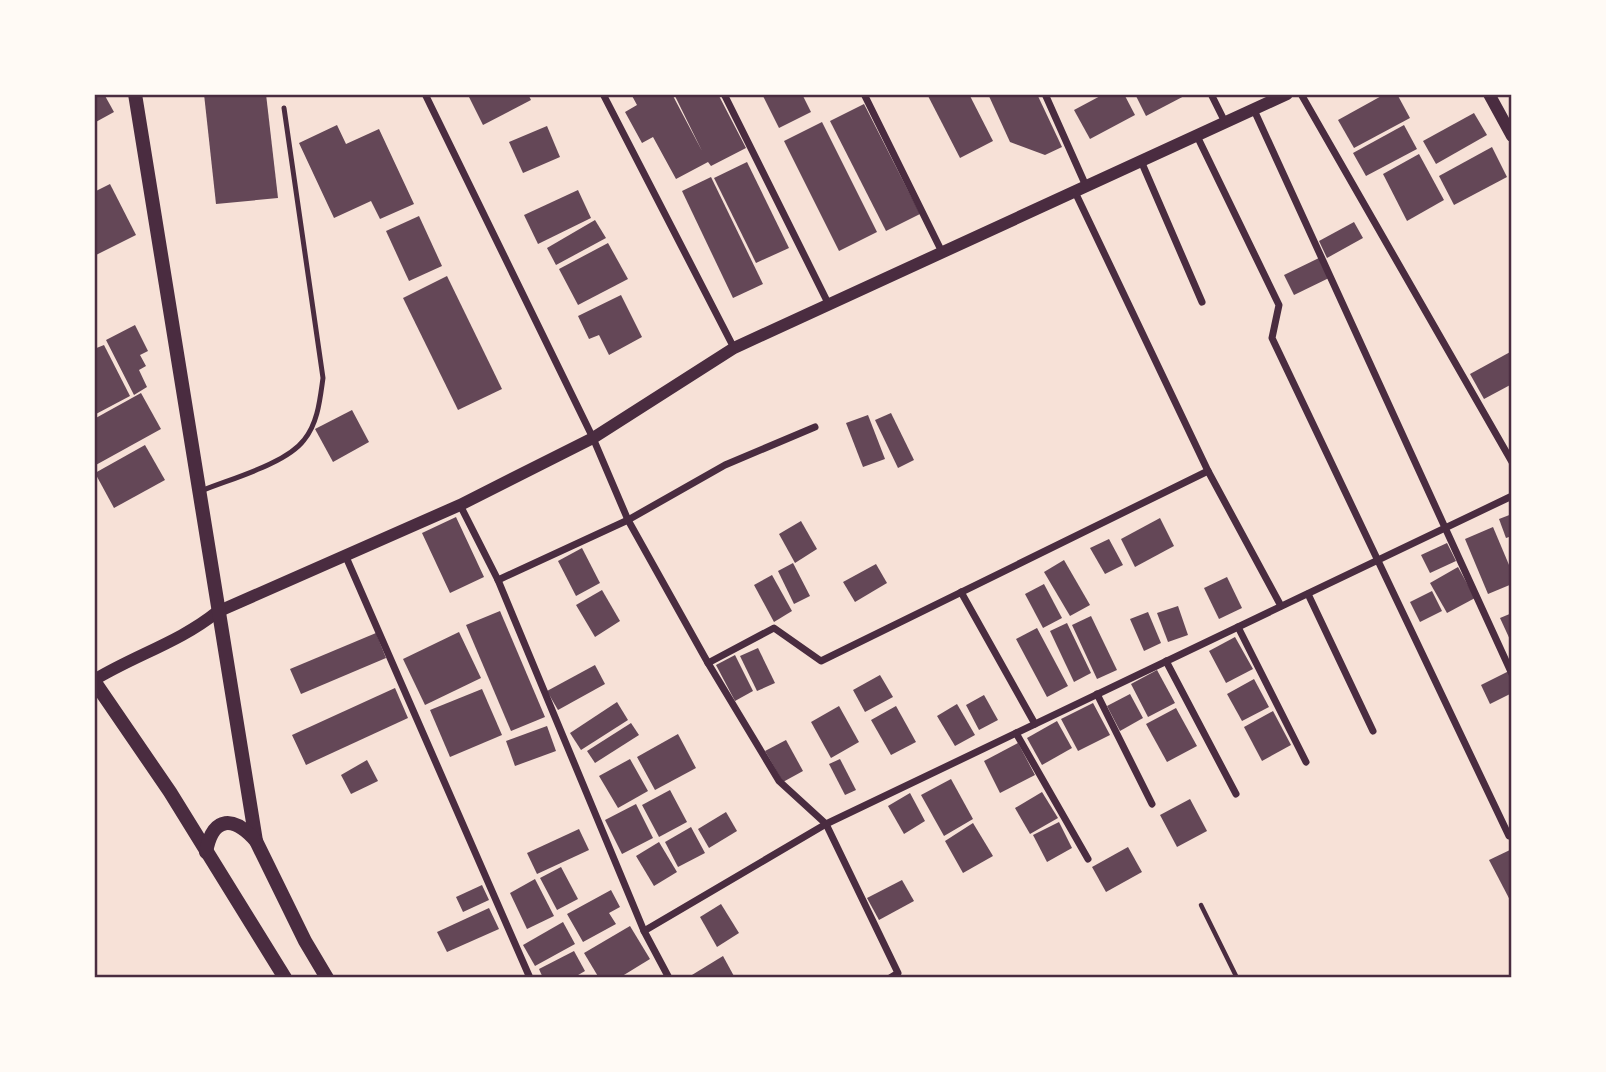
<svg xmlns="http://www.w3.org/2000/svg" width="1606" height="1072" font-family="'Roboto Serif',serif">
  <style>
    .building { fill: #644757 }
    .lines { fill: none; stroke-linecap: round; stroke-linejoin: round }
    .path { stroke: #4a2c40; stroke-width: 4.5 }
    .service { stroke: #4a2c40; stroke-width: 5 }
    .minor { stroke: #4a2c40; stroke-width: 7 }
    .tertiary { stroke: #4a2c40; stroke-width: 12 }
    .secondary { stroke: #4a2c40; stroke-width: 14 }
    .neatline { fill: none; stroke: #4a2c40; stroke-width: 2.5 }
  </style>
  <rect width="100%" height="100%" fill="#f7e1d7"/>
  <g class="building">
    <polygon points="94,94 104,94 114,112 94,123"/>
    <polygon points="204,94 266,94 278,198 216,204"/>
    <polygon points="473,94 528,94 531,100 483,125 469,97"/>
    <polygon points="631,94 672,94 702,151 674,94 718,94 746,148 711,166 708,162 676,179 653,137 642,143 625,112 637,105"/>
    <polygon points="762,94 802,94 811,112 779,128"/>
    <polygon points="927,94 969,94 993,141 960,158"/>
    <polygon points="988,94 1037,94 1062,147 1045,155 1010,142"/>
    <polygon points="1104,94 1124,94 1135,115 1090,139 1074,110"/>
    <polygon points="1135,94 1188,94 1146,116"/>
    <polygon points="1385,94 1397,94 1410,118 1354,148 1338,120"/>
    <polygon points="864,104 920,214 886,231 830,121"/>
    <polygon points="1474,113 1487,135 1436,164 1423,141"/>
    <polygon points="822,122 877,232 839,251 784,141"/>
    <polygon points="337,125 346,144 379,129 414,204 380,219 371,201 334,218 299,143"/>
    <polygon points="1404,125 1417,149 1366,176 1353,153"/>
    <polygon points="547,126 560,157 523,173 509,142"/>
    <polygon points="1492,147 1507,177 1454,205 1439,176"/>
    <polygon points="1419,154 1444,200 1407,221 1383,174"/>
    <polygon points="747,162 789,248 756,263 714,178"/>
    <polygon points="711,177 763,284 733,298 682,191"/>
    <polygon points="110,184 136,235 94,256 94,192"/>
    <polygon points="578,190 591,218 538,244 524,215"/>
    <polygon points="419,216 442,266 409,281 386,231"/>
    <polygon points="595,220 606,238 556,265 547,248"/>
    <polygon points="1354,222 1363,238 1327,258 1319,241"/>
    <polygon points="608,243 628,279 578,305 559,269"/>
    <polygon points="1321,257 1331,277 1294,295 1284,275"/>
    <polygon points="447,276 502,389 458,410 403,298"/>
    <polygon points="621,295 642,337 609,355 599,335 589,339 578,316"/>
    <polygon points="135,325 148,351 140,355 146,366 139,370 147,387 134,395 106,340"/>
    <polygon points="104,345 130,396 96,414 94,349"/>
    <polygon points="1512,351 1512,384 1484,399 1470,374"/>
    <polygon points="141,393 161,429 94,466 94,419"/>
    <polygon points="352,410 369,442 333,462 315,429"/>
    <polygon points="891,413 914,460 898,468 875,420"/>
    <polygon points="868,415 885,459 863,467 846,423"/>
    <polygon points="145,445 165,480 114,508 95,473"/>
    <polygon points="1512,514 1512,536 1506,538 1499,519"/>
    <polygon points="456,517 484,577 450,593 422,533"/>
    <polygon points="1160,518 1174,546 1135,567 1121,539"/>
    <polygon points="801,521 817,549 795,563 779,534"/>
    <polygon points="1493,527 1512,572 1512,584 1488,594 1465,539"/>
    <polygon points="1109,539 1123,565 1105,574 1090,548"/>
    <polygon points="1447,543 1456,561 1430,573 1421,555"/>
    <polygon points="582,548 600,583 576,596 558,561"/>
    <polygon points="1064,560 1090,605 1070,616 1044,572"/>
    <polygon points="793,563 810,596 794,604 778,571"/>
    <polygon points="876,564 887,583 855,602 843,582"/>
    <polygon points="1458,567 1475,598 1447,613 1430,583"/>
    <polygon points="772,575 792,611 774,622 754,585"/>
    <polygon points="1227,577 1242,608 1219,619 1204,588"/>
    <polygon points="1044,584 1062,618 1043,628 1025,594"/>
    <polygon points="602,590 620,621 595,637 576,605"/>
    <polygon points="1432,591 1442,611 1420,622 1410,602"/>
    <polygon points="1178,606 1188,635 1168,642 1157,613"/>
    <polygon points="500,611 545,717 511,731 466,625"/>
    <polygon points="1148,612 1161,643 1144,651 1130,619"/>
    <polygon points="1512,613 1512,644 1500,618"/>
    <polygon points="1091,616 1117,670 1097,679 1072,625"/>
    <polygon points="1067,623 1091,673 1074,682 1050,631"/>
    <polygon points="1037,628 1068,686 1047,697 1016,639"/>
    <polygon points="459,632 481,678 425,705 403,659"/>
    <polygon points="376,633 386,658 301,694 290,669"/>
    <polygon points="1235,637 1253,669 1226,683 1209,651"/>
    <polygon points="758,648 775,683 757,691 740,656"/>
    <polygon points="735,655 753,691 735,701 716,665"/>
    <polygon points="595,665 605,684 558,710 547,691"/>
    <polygon points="1157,670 1175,703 1148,717 1131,684"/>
    <polygon points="1509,671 1512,693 1490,704 1481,685"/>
    <polygon points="880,675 893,697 865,712 853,690"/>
    <polygon points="1254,679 1269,707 1242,721 1227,694"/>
    <polygon points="395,688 408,718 306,765 292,735"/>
    <polygon points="482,689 502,735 450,757 430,710"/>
    <polygon points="1130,694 1143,718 1120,731 1107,706"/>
    <polygon points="984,695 998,720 979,730 966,705"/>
    <polygon points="617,702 628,720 581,750 570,733"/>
    <polygon points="1093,703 1110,735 1078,751 1061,719"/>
    <polygon points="957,704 975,735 955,746 937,716"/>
    <polygon points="839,706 859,742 831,758 811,722"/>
    <polygon points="896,706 916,742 891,755 871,720"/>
    <polygon points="1176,708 1197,746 1167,762 1146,724"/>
    <polygon points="1273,711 1291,745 1262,761 1244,727"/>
    <polygon points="1057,721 1072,748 1042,765 1027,738"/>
    <polygon points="631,723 639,735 595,763 587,751"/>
    <polygon points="547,726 556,751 515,766 506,741"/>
    <polygon points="678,734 696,768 655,790 637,757"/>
    <polygon points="786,740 803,771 783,782 765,751"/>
    <polygon points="1018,743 1035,775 1000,793 984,761"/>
    <polygon points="630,759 648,791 618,808 599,776"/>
    <polygon points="840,759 856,790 845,795 829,764"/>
    <polygon points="367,760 378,781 351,794 341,775"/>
    <polygon points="951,779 973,819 944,836 921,795"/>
    <polygon points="670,790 687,822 659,837 642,805"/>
    <polygon points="1042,792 1058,818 1030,834 1015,808"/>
    <polygon points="910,793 925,821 904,834 888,806"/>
    <polygon points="1190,799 1207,831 1177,847 1160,815"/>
    <polygon points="636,804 653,838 622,854 605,820"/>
    <polygon points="726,812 737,831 709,848 698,829"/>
    <polygon points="1059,822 1072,848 1047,862 1033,835"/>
    <polygon points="973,823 993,856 963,873 945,841"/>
    <polygon points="691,827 705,853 678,867 665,842"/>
    <polygon points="579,829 589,850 537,874 527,853"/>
    <polygon points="659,842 677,872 654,886 636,856"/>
    <polygon points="1128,847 1142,872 1106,892 1092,867"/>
    <polygon points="1512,849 1512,904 1489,860"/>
    <polygon points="561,867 578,899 557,910 540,878"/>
    <polygon points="535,879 554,916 527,929 510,893"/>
    <polygon points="902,880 914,901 879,920 867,898"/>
    <polygon points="482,885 489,900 463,912 456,897"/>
    <polygon points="611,890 620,907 609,913 616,924 583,942 567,914"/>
    <polygon points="721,904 739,933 717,947 700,917"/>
    <polygon points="489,908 499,929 447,952 437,932"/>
    <polygon points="563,922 575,944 535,966 523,945"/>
    <polygon points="630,926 650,959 619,978 599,978 584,953"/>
    <polygon points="574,951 585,971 573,978 543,978 539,969"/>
    <polygon points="723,956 735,978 687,978"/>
  </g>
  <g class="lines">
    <polyline class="path" points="1201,905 1237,978"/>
    <path class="service" d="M 201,491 C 230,479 286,464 304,440 C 318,423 320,399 323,378 L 284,108"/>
    <g class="minor">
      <polyline points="425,94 593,438 628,520 708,663 774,628 821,661 1208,471"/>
      <polyline points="603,94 734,348"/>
      <polyline points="724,94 829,305"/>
      <polyline points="864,94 942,252"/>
      <polyline points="1045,94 1086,186"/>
      <polyline points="1211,94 1225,122"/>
      <polyline points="1301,94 1512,462"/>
      <polyline points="1254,110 1512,674"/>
      <polyline points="1197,136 1279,305 1272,338 1509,836 1512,835"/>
      <polyline points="1141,161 1202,302"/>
      <polyline points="1075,192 1208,471 1281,606"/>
      <polyline points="460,505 498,580 644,931 669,978"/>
      <polyline points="346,557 530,978"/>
      <polyline points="498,580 628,520 725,465 815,427"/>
      <polyline points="961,592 1035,724"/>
      <polyline points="1308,594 1373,731"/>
      <polyline points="1238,627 1306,762"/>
      <polyline points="1166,661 1236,794"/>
      <polyline points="708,663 779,781 826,824 898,973 890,978"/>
      <polyline points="1097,694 1152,804"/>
      <polyline points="1016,733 1088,859"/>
      <polyline points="644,931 826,824 1512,496"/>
    </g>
    <g class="tertiary">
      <polyline points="1489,94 1512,136"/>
      <path d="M 94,680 C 135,655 180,642 217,612 L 460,505 L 593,438 L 734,348 L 1287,94"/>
    </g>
    <g class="secondary">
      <polyline points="135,94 256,841 305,941 327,978"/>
      <polyline points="94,681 170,792 285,978"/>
      <path d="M 206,852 C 213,815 234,816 256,841"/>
    </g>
  </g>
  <rect width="1606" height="1072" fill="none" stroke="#fffaf5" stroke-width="192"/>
  <rect x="96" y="96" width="1414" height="880" class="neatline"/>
</svg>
